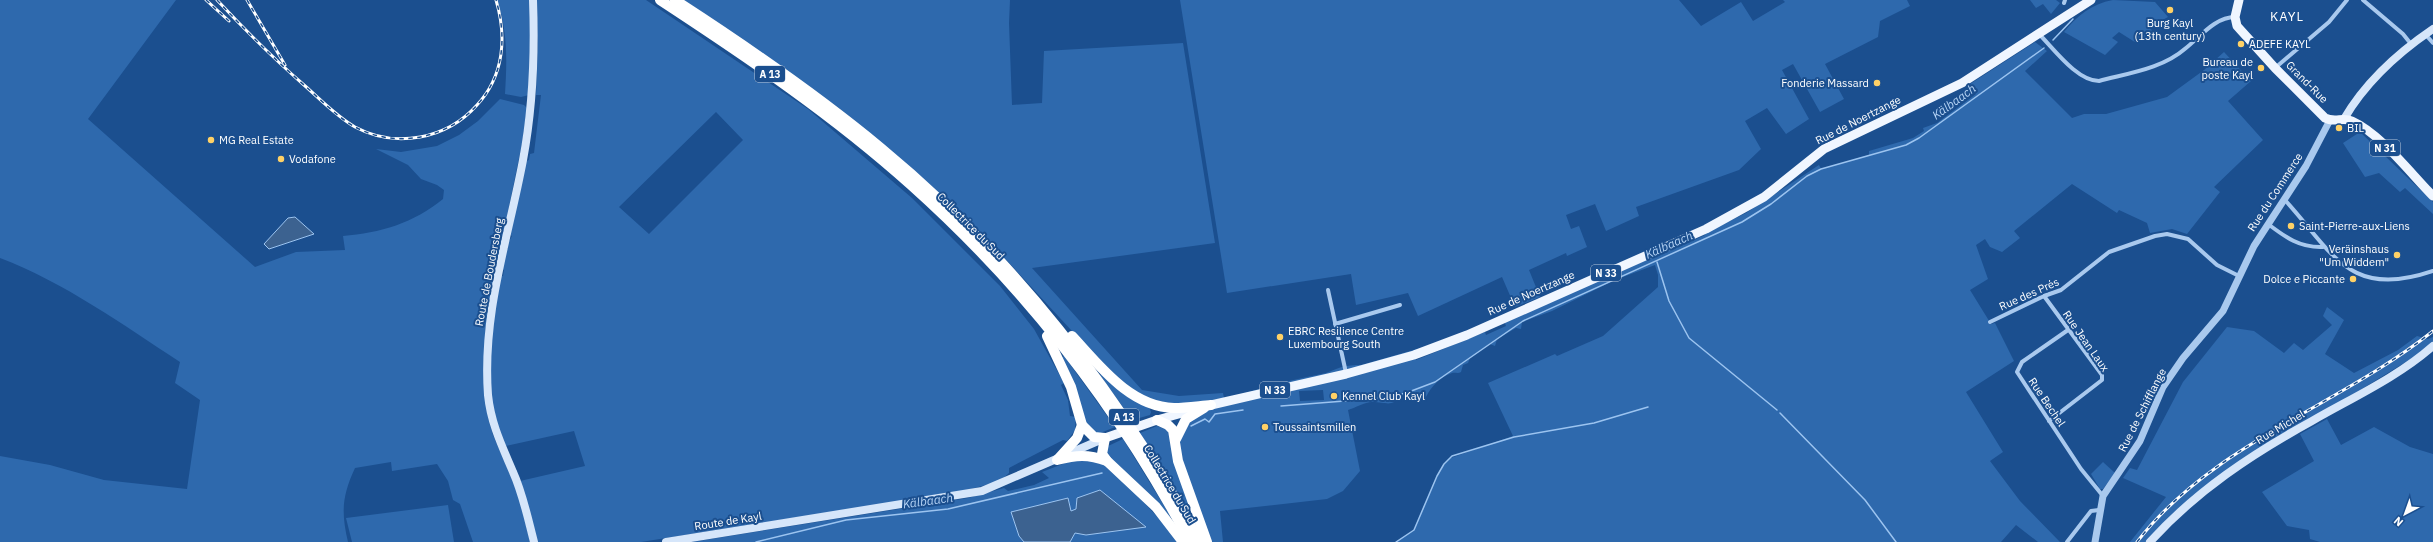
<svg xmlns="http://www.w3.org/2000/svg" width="2433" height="542" font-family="'IBM Plex Sans',sans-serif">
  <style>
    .green { fill: #2e69ad; fill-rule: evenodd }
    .water { fill: #3c6290; stroke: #9cc4f0 }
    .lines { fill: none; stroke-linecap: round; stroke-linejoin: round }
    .stream { stroke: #9cc4f0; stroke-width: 1.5 }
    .minor { stroke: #a9c9ee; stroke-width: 4 }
    .tertiary { stroke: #a9c9ee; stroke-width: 7 }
    .secondary { stroke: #d6e6fa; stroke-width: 8 }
    .primary { stroke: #f0f6ff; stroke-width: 9 }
    .motorway { stroke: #fff; stroke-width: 10 }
    .rail-casing { stroke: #fff; stroke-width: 3 }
    .rail { stroke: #1b4f8f; stroke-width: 1.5; stroke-dasharray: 4.5; stroke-linecap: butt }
    .poi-dot { fill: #ffd166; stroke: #1b4f8f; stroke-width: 1.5 }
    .labels { text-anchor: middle; stroke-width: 4; stroke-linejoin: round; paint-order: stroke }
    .shield { fill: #1b4f8f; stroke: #bbcadd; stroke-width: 1 }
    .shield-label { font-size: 10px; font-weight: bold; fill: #fff }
    .poi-label { font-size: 11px; fill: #fff; stroke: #1b4f8f; text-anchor: start }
    .street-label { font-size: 11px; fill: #fff; stroke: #1b4f8f }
    .water-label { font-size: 12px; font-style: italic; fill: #b5d3f5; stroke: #1b4f8f }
    .quarter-label { font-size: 13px; letter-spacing: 1px; fill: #fff; stroke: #1b4f8f }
  </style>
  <rect width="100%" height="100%" fill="#1b4f8f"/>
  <g class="green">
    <path d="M 0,0 L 176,0 L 88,119 L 255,267 L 296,252 L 345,250 L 343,236 C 380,233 414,223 443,199 L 444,190 L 437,185 L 421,179 L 408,165 L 376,149 L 401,152 L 437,146 L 459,135 L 478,121 L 500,99 L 524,105 L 527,108 L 522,144 L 499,255 L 495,258 L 494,264 L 496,266 L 485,333 L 488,418 L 493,435 L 519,495 L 530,542 L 473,542 L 460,504 L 453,500 L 448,481 L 437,464 L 392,471 L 391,462 L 355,468 C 342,496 341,512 348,542 L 0,542 L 0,456 L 50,465 L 104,480 L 187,489 L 200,400 L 175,383 L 180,362 C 122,324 65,283 0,258 Z"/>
    <path d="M 497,0 L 531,0 L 529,95 L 521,97 L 505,94 C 507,61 508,32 497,0 Z"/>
    <path d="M 537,0 L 646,0 L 808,109 L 912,198 L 1000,286 L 1034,329 L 1064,383 L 1061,385 L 1068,400 L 1070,416 L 1076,417 L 1075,430 L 1067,441 L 1063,440 L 1009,468 L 1009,473 L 1000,481 L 964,491 L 641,542 L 536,542 L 520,481 L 585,466 L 574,431 L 506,446 C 502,438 497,429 495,420 C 482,377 493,320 500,276 L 503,276 L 504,270 L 501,268 L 505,249 L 508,249 L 508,243 L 512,236 L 510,235 L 526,161 L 529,160 L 530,154 L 534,153 L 541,95 L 536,95 L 538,43 ZM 716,112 L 743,140 L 649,234 L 619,207 Z"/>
    <polygon points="684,0 1010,0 1009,23 1012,105 1042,103 1044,51 1183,43 1215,243 1032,268 1142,390 1179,396 1223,393 1224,398 1189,404 1156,402 1127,387 1096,357 963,213 839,108"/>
    <polygon points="1180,0 1679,0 1701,26 1741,2 1753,21 1785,2 1783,0 1907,0 1910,6 1880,21 1878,37 1825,64 1844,99 1820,112 1793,64 1782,70 1809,119 1786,134 1767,108 1745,121 1761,149 1739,170 1636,207 1639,216 1606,231 1595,204 1566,215 1571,229 1579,226 1587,247 1567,256 1566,253 1529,270 1540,297 1515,307 1502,277 1418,316 1408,293 1356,305 1351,274 1227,293"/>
    <polygon points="2030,0 2056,0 2060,3 2051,14 2043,4 2036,8"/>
    <path d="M 2113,0 L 2155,2 L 2168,17 L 2148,28 L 2152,30 L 2138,44 L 2119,32 L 2112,38 L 2118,42 L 2105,55 L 2064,32 C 2077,16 2091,4 2113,0 Z"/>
    <path d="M 2035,42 L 2047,51 L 2025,71 L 2072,118 L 2084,114 L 2106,114 L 2167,97 L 2204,70 L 2224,52 L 2251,81 L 2228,101 L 2263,140 L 2214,187 L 2220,192 L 2187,234 L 2172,229 L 2150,233 L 2147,223 L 2119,210 L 2117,213 L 2072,184 L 2014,231 L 2020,238 L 2002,252 L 1990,247 L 1985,239 L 1976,245 L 1988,279 L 1970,290 L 1991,324 L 1995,323 L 2014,361 L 1966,392 L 2003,452 L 1990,461 L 2020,501 L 2060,542 L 2038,542 L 2016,525 L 2001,542 L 1396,542 L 1414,530 L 1437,476 L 1448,459 L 1513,436 L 1488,383 L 1555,354 L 1557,356 L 1603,336 L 1658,287 L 1658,275 L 1655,265 L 1615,280 L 1552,311 L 1522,322 L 1521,329 L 1516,328 L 1497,339 L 1495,346 L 1490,344 L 1470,358 L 1468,363 L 1463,365 L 1461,372 C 1458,374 1455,372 1452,373 C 1440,377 1431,387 1426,397 L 1410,400 L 1403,395 C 1390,408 1388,402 1372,402 C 1365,402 1355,408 1348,410 L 1360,471 L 1343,491 L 1327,499 L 1220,511 L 1223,542 L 1211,542 C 1201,516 1178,466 1180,440 C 1183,400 1294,380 1326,373 C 1341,367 1345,365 1361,365 L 1417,349 L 1414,355 L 1416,360 L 1485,332 L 1486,335 L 1506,326 L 1504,321 L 1677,244 L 1679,247 L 1705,235 L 1705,233 L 1746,213 L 1819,165 L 1821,169 L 1869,155 L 1869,151 L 1913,138 L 1924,131 L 1923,128 L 1937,123 L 1976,94 L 1970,84 ZM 1323,390 L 1324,400 L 1300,401 L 1299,391 Z"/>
    <polygon points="2360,132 2433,202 2433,214 2405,188 2400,192 2379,173 2365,177 2343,143"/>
    <polygon points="2327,307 2344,320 2325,354 2354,373 2398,350 2417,336 2428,339 2433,337 2433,343 2422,352 2241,463 2147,542 2130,542 2166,497 2123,478 2130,468 2137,470 2183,382 2227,327 2254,331 2284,353 2294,343 2303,350 2332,325 2323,316"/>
    <polygon points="1064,356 1115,427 1098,434 1089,431 1061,358"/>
    <polygon points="1103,373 1149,407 1151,412 1150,415 1132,420 1100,375"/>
    <polygon points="2327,419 2341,445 2374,427 2410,447 2433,454 2433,542 2320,542 2310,539 2309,530 2287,526 2262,492 2314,461 2300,434"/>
    <polygon points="1157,426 1168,430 1190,502 1185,505 1140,433"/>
    <polygon points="1123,439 1171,517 1169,518 1108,458 1106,447"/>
    <polygon points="1078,458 1102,463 1133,491 1169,529 1177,542 692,542 968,498 1004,488 1008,491 1034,485 1049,478 1042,472"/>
    <polygon points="2103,462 2115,473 2103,489 2100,489 2091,474"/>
    <polygon points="448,505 454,542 352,542 346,518"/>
  </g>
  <g class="water">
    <polygon points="295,217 314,234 269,249 264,244 288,218"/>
    <polygon points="1100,490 1146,527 1086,535 1075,533 1070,542 1024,542 1019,536 1011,512 1068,498 1071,511 1076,509 1077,498"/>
  </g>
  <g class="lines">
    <g class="stream">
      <polyline points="2053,40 2073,19"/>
      <polyline points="1657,262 1669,301 1689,338 1777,410"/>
      <polyline points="1281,406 1383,398 1406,393 1435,382 1523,321 1742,222 1771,204 1807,176 1821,169 1906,145 1919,138 2044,48"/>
      <polyline points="1780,413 1865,500 1896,542"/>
      <polyline points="1191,426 1205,419 1209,422 1215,414 1243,410"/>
      <polyline points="756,542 846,520 948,509 1102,473"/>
      <polyline points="1396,542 1414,530 1437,476 1444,464 1452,456 1514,437 1594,423 1648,407"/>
    </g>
    <g class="minor">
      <polyline points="2363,0 2403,34 2411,44"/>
      <polyline points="2064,3 2065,0"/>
      <path d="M 2039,34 C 2054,49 2077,81 2099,81 C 2129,73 2162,69 2186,48 C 2200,37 2215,17 2235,17"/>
      <polyline points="2425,34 2433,43"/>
      <polyline points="2275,68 2329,22 2347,0"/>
      <path d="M 2284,199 C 2333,252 2348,300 2433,271"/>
      <path d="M 2268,224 C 2285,237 2300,248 2323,247"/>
      <polyline points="1328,290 1346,373"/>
      <polyline points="2044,296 2102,375 2102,380 2049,421"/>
      <polyline points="1990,322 2044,296 2061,290 2109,252 2155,236 2167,234 2188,239 2217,265 2239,276"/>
      <polyline points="1335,324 1400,305"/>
      <polyline points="2068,330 2022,362 2017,372 2081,469 2103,496"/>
      <polyline points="2067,542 2091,511 2099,510"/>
    </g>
    <polyline class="tertiary" points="2095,542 2103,496 2140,441 2163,387 2183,358 2223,311 2254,246 2306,166 2330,120"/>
    <g class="secondary">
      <path d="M 533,0 C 535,53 533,107 523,160 C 508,240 482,312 488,395 C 491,424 502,446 513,472 C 523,494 528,519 534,542"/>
      <path d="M 2344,119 C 2365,83 2399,52 2433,29"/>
      <polyline points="666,542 982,491 1105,438"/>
      <path d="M 2150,542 C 2196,491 2252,454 2312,421 C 2352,398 2398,377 2433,346"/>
    </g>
    <g class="primary">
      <path d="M 2239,0 L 2235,17 L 2237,26 L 2275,68 L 2325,118 C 2334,123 2343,117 2352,121 C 2381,134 2411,174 2433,196"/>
      <polyline points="1105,438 1157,420 1211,405 1346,374 1414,355 1467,335 1706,229 1764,197 1824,149 1962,83 2091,0"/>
    </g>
    <g class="motorway">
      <path d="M 660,0 C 747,57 833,115 911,185 C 1024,286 1119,408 1190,542"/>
      <path d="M 675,0 C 746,46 816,94 881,148 C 1013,257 1118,393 1200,542"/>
      <polyline points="1047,336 1071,387 1082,425 1094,437 1105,438 1102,454 1107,461 1156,507 1183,542"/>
      <path d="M 1072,336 C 1099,365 1130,407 1174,408 C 1186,408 1199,406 1211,405"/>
      <polyline points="1157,420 1168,425 1173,430 1178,461 1207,542"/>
      <polyline points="1176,439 1186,419 1204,408"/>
      <polyline points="1058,459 1077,438 1082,425"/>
      <path d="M 1057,460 C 1076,455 1088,454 1107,461"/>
    </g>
    <g class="rail-casing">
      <g id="rail">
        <polyline points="206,0 229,21"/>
        <path d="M 217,0 C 245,30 273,58 304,85 C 320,99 336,116 355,127 C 396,149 447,139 477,105 C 504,76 507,37 496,0"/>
        <polyline points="247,0 285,65"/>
        <path d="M 2137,542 C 2212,444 2339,406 2433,331"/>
      </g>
    </g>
    <use href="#rail" class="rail"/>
  </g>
  <g class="poi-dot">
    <circle cx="2170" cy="10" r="4"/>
    <circle cx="2241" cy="44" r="4"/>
    <circle cx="2261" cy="68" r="4"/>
    <circle cx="1877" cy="83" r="4"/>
    <circle cx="2339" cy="128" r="4"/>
    <circle cx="211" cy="140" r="4"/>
    <circle cx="281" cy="159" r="4"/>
    <circle cx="2291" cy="226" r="4"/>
    <circle cx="2397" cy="255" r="4"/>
    <circle cx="2353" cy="279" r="4"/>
    <circle cx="1280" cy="337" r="4"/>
    <circle cx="1334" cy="396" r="4"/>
    <circle cx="1265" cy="427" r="4"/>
  </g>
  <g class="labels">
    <g class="shield">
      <rect x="755" y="66" width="30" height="16" rx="3"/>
      <rect x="2370" y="140" width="30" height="16" rx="3"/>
      <rect x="1591" y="265" width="30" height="16" rx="3"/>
      <rect x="1260" y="382" width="30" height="16" rx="3"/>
      <rect x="1109" y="409" width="30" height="16" rx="3"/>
    </g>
    <g class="shield-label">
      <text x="770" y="78">A 13</text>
      <text x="2385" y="152">N 31</text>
      <text x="1606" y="277">N 33</text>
      <text x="1275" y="394">N 33</text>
      <text x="1124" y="421">A 13</text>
    </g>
    <g class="poi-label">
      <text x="2170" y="27" text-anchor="middle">Burg Kayl<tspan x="2170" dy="13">(13th century)</tspan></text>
      <text x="2249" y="48">ADEFE KAYL</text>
      <text x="2253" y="66" text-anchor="end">Bureau de<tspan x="2253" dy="13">poste Kayl</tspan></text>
      <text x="1869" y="87" text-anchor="end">Fonderie Massard</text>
      <text x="2347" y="132">BIL</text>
      <text x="219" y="144">MG Real Estate</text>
      <text x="289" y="163">Vodafone</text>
      <text x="2299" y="230">Saint-Pierre-aux-Liens</text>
      <text x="2389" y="253" text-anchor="end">Veräinshaus<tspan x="2389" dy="13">"Um Widdem"</tspan></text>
      <text x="2345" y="283" text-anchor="end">Dolce e Piccante</text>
      <text x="1288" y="335">EBRC Resilience Centre<tspan x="1288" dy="13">Luxembourg South</tspan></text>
      <text x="1342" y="400">Kennel Club Kayl</text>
      <text x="1273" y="431">Toussaintsmillen</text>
    </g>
    <g class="street-label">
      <text transform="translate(2307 82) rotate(45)" y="4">Grand-Rue</text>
      <text transform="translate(1858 120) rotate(-27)" y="4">Rue de Noertzange</text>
      <text transform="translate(2275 192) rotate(-57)" y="4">Rue du Commerce</text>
      <text transform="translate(971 226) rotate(45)" y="4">Collectrice du Sud</text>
      <text transform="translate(489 272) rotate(-79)" y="4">Route de Boudersberg</text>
      <text transform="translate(1531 293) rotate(-24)" y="4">Rue de Noertzange</text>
      <text transform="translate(2029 294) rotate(-24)" y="4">Rue des Prés</text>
      <text transform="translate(2086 341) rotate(55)" y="4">Rue Jean Laux</text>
      <text transform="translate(2047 402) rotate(56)" y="4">Rue Bechel</text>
      <text transform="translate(2142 410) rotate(-63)" y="4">Rue de Schifflange</text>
      <text transform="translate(2280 427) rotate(-31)" y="4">Rue Michel</text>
      <text transform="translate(1170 484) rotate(59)" y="4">Collectrice du Sud</text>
      <text transform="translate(728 521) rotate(-9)" y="4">Route de Kayl</text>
    </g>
    <g class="water-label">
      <text transform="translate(1954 102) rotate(-36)" y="4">Kälbaach</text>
      <text transform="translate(1669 245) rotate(-24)" y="4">Kälbaach</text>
      <text transform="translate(928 501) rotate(-8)" y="4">Kälbaach</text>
    </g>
    <g class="quarter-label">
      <text x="2287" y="21">KAYL</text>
    </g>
  </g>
  <g transform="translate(2405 514) rotate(221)" stroke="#1b4f8f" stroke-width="3" paint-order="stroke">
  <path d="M0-3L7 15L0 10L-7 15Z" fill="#ffffff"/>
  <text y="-6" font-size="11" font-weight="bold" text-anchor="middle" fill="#ffffff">N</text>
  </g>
</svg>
